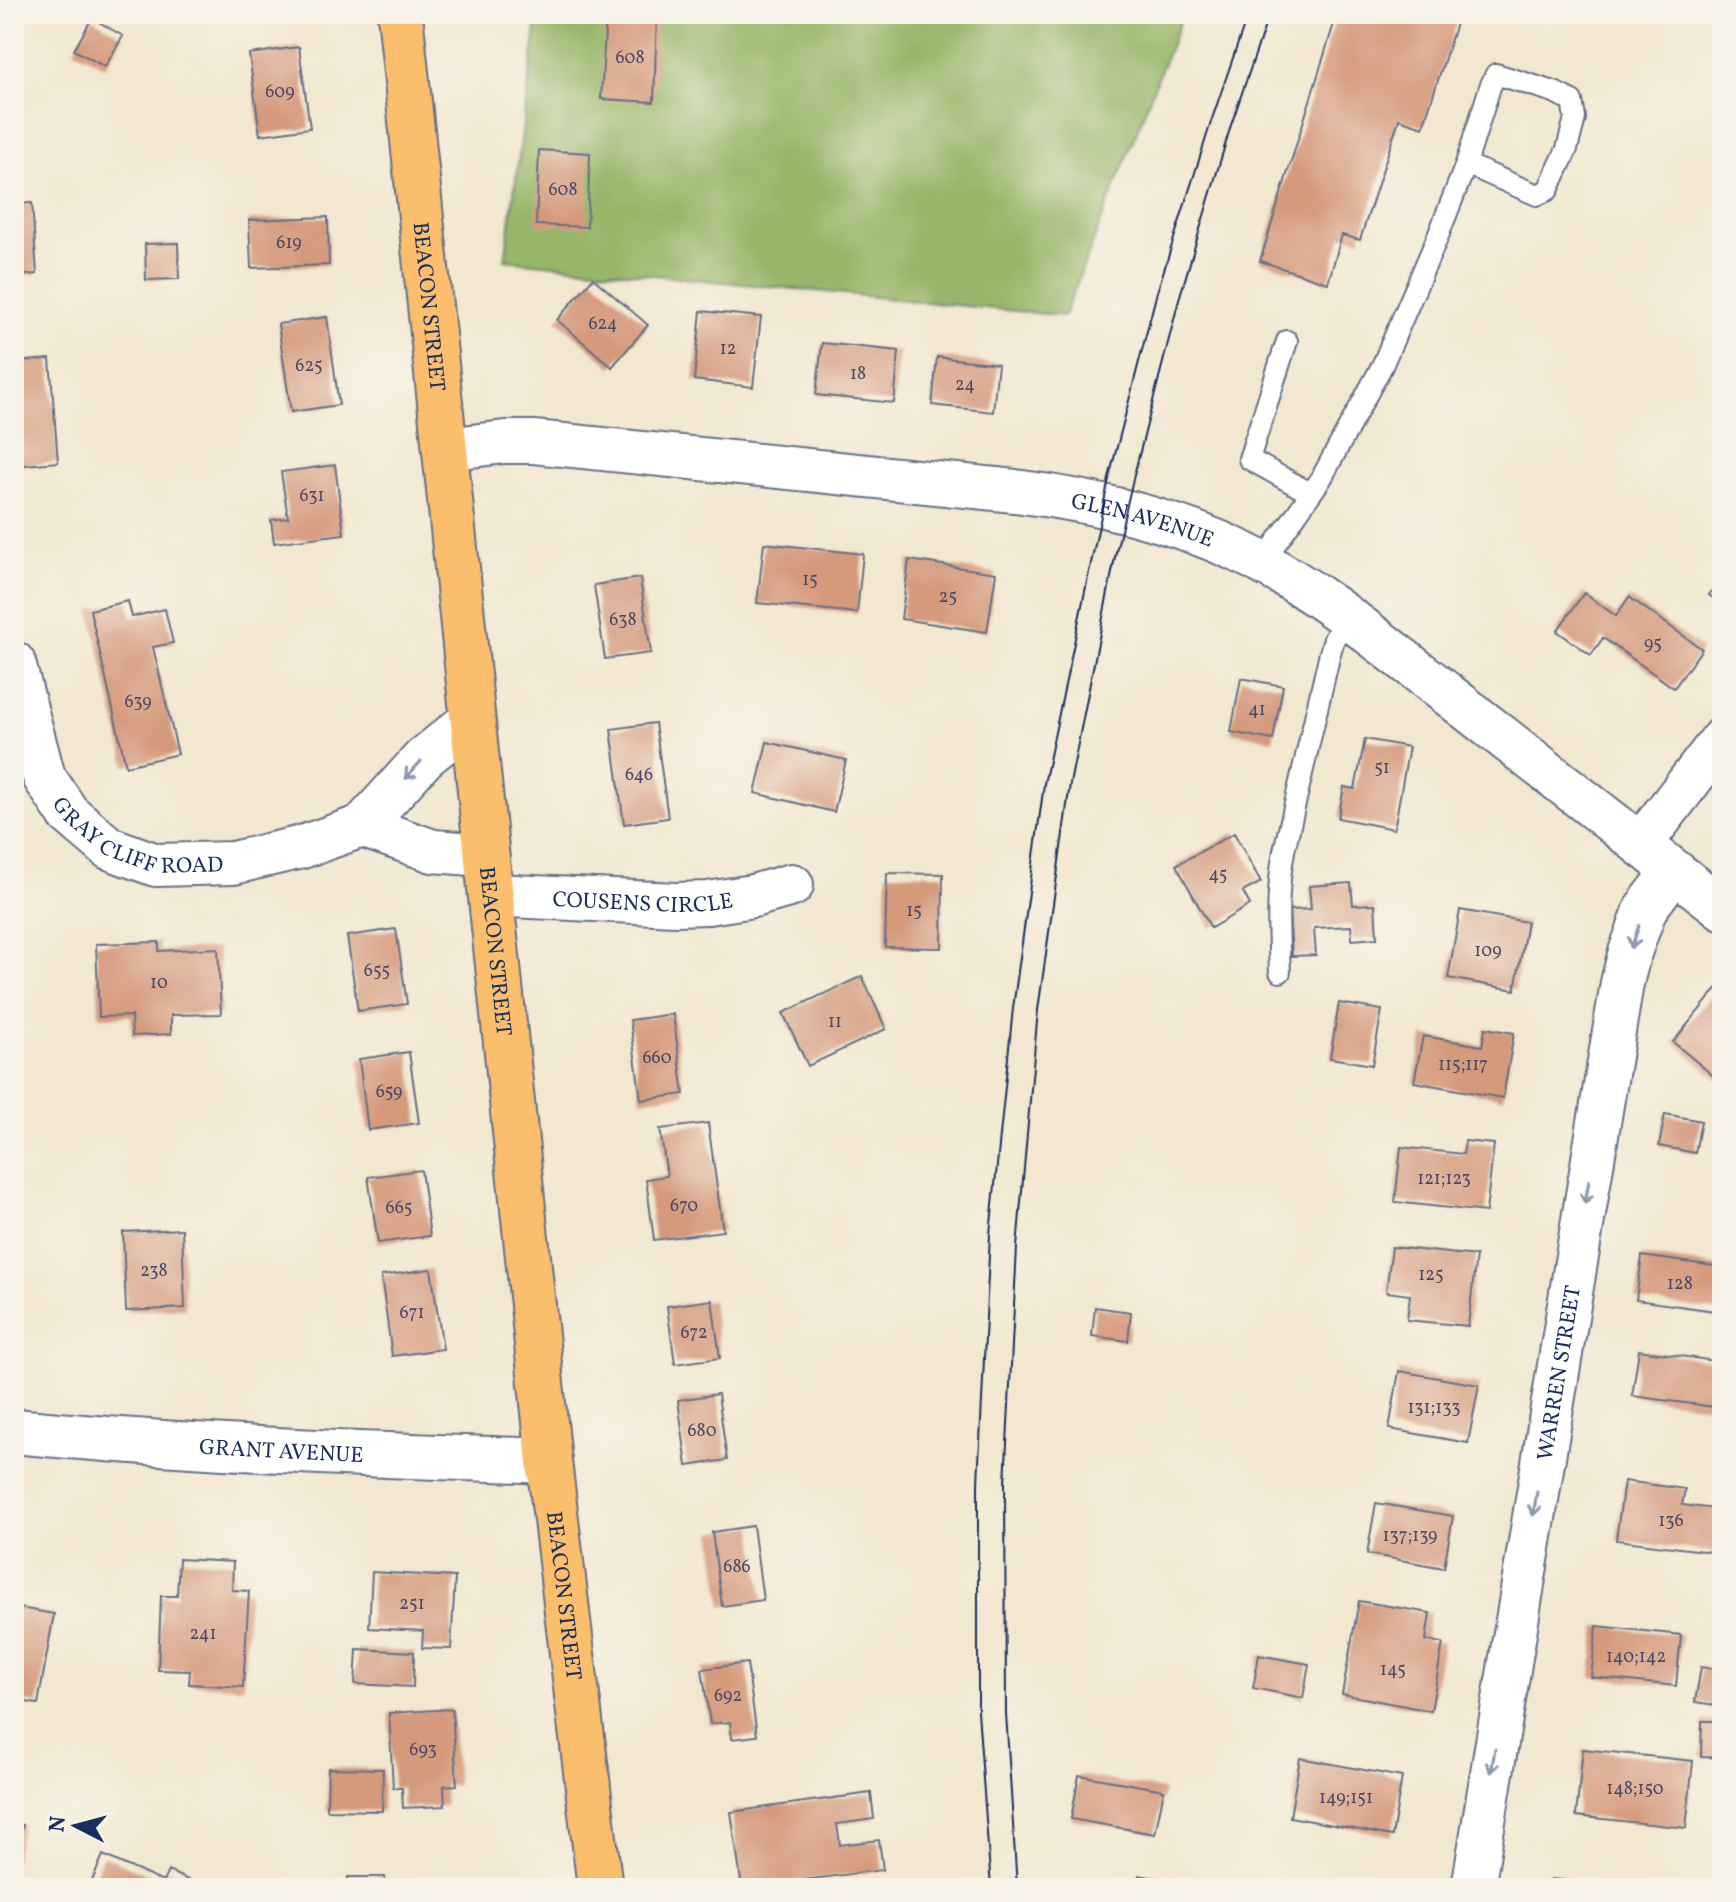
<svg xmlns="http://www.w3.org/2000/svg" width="1736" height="1902" font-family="Vollkorn,serif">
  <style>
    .forest { fill: #97b669; stroke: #597264; stroke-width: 2 }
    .building { fill: #d5997c }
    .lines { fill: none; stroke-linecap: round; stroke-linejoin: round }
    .service-casing { stroke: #666f86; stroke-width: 24 }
    .minor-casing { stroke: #666f86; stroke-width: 46 }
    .tertiary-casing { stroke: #666f86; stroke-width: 48 }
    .primary-casing { stroke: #666f86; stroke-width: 48 }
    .service { stroke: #fff; stroke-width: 20 }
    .minor { stroke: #fff; stroke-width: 42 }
    .tertiary { stroke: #fff; stroke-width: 44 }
    .primary { stroke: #fabe6d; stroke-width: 44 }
    .tram { stroke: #1b2f5e; stroke-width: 2 }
    .oneway { stroke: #8d97ae }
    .labels { text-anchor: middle; stroke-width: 6; stroke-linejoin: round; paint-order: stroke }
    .number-label { font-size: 18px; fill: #4a4a66 }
    .street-label { font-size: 22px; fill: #1b2f5e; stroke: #f7f3e8 }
  </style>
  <rect width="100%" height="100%" fill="#f7f3e8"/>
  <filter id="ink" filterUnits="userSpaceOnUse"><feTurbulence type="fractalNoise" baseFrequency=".0125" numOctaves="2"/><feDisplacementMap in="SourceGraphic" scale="16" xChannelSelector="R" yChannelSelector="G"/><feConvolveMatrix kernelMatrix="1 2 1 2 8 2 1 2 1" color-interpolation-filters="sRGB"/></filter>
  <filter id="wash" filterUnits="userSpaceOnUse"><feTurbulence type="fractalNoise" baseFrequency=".006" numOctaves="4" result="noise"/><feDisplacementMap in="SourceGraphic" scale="32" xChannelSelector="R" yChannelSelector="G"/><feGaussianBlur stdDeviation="1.8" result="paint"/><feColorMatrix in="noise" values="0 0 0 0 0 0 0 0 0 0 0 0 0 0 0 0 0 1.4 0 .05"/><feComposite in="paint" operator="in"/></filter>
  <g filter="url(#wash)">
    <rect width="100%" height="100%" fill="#f2e7cf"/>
    <polygon class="forest" points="538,14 1183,14 1064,316 505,260"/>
    <g id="blocks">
      <g class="building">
        <polygon points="606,14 657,14 654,102 601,99"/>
        <polygon points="1337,14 1459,14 1423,127 1399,119 1360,240 1342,235 1328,283 1260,261"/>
        <polygon points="92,18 123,36 105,67 74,50"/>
        <polygon points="299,47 310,128 260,135 249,54"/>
        <polygon points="539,150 590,153 587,227 536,225"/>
        <polygon points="32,203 37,274 14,276 14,204"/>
        <polygon points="328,217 329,265 251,268 249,220"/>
        <polygon points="178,243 179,279 146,280 145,244"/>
        <polygon points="593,278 648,325 612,367 557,320"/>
        <polygon points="701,311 761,317 753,387 694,380"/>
        <polygon points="327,317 339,405 291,412 278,324"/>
        <polygon points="822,343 899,351 894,403 816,395"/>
        <polygon points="937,357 998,364 993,412 932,405"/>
        <polygon points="50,359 58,462 14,466 14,362"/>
        <polygon points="335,465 344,534 274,543 271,520 288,518 281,472"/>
        <polygon points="1722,539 1722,558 1713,552"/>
        <polygon points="764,543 863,554 857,613 757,603"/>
        <polygon points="909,560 996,573 987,632 901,619"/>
        <polygon points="1722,576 1722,604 1709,595"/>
        <polygon points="640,578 651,653 605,659 594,585"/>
        <polygon points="1584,593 1616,616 1629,597 1702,649 1674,688 1603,638 1591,655 1557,631"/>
        <polygon points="128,601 132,617 165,609 173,643 153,647 178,754 126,766 90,610"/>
        <polygon points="1241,678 1283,686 1273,740 1231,732"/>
        <polygon points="655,723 668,818 624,824 611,729"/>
        <polygon points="1365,739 1409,747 1394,829 1338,818 1344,787 1355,789"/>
        <polygon points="767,742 846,760 834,812 755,793"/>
        <polygon points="1234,833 1261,882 1243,892 1250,905 1211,928 1176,865"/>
        <polygon points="887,873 943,874 942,948 885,947"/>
        <polygon points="1351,883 1353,905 1375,904 1377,938 1352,940 1351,926 1314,928 1316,955 1292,956 1289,910 1311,909 1309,886"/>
        <polygon points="1460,910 1527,922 1515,990 1448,978"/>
        <polygon points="396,929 407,1004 358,1011 347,936"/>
        <polygon points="159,942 159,951 218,948 221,1014 171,1015 171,1034 132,1036 131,1016 99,1017 96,944"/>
        <polygon points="862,976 886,1029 808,1066 783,1013"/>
        <polygon points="1719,986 1722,988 1722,1083 1673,1042"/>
        <polygon points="1339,1003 1382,1010 1372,1065 1330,1058"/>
        <polygon points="673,1014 684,1094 641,1100 630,1020"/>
        <polygon points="1485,1028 1514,1033 1503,1098 1414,1082 1423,1036 1482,1046"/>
        <polygon points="409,1052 419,1123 368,1130 359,1059"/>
        <polygon points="1665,1114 1701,1121 1695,1153 1659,1146"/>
        <polygon points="708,1123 723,1231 654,1240 646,1179 667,1176 660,1129"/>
        <polygon points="1465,1141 1494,1144 1486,1212 1395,1202 1401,1147 1463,1154"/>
        <polygon points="421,1170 430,1236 378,1243 368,1177"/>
        <polygon points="182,1229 185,1308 126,1311 123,1232"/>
        <polygon points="1392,1247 1476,1256 1468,1326 1407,1320 1410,1295 1386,1292"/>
        <polygon points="1642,1256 1722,1267 1722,1312 1636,1300"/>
        <polygon points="431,1269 443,1349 392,1356 381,1276"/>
        <polygon points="712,1300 720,1358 675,1364 667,1306"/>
        <polygon points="1095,1307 1131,1312 1128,1341 1092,1336"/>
        <polygon points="1639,1350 1722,1362 1722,1408 1632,1396"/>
        <polygon points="1399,1371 1479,1385 1468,1443 1389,1429"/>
        <polygon points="718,1394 727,1460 687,1466 678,1400"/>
        <polygon points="1720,1439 1722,1439 1722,1467 1716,1466"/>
        <polygon points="1624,1481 1685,1489 1682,1505 1722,1510 1722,1530 1719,1553 1616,1540"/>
        <polygon points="1376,1503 1453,1516 1444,1568 1367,1554"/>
        <polygon points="753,1526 763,1600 722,1606 712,1532"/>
        <polygon points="179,1559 233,1562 232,1590 249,1591 243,1687 189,1684 190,1671 158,1670 161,1596 177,1596"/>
        <polygon points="372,1572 455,1577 451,1649 422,1648 423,1631 369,1628"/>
        <polygon points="1359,1601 1430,1613 1426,1640 1443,1643 1431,1711 1342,1694"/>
        <polygon points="14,1607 54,1614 38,1704 14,1700"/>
        <polygon points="1597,1626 1681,1635 1676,1686 1591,1677"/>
        <polygon points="357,1649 414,1652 413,1687 355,1684"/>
        <polygon points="1259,1655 1309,1664 1303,1698 1253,1688"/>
        <polygon points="747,1663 757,1736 732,1739 730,1722 710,1724 702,1669"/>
        <polygon points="1701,1667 1722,1670 1722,1706 1695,1702"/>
        <polygon points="452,1709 457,1785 444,1786 445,1806 403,1808 402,1788 393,1788 389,1713"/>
        <polygon points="1702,1721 1722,1721 1722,1758 1701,1757"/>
        <polygon points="1583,1749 1693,1761 1686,1828 1576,1816"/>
        <polygon points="1300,1758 1402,1777 1392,1836 1290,1817"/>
        <polygon points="328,1768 383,1769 382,1811 327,1810"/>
        <polygon points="1079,1775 1164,1790 1155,1834 1071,1819"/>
        <polygon points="871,1793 874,1819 837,1824 840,1845 879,1840 883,1870 742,1888 731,1812"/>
        <polygon points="14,1823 23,1825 15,1860 14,1860"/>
        <polygon points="1720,1830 1722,1830 1722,1861 1716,1860"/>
        <polygon points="103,1855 163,1882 168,1871 206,1888 89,1888"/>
        <polygon points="1139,1875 1189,1884 1188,1888 1136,1888"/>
        <rect x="348" y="1877" width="37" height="11"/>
        <polygon points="1551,1879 1621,1886 1620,1888 1550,1888"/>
        <polygon points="415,1883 455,1885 455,1888 415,1888"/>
      </g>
    </g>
  </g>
  <g filter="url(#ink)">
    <use href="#blocks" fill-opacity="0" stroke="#666f86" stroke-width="2"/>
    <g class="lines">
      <g class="service-casing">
        <g id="service">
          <polyline points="1287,341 1249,459 1310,493"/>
          <polyline points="1262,563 1321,479 1382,366 1438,236 1466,164 1490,87 1496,74 1554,92 1572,101 1575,118 1567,149 1548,190 1537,195 1466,164"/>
          <path d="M 1280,972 C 1278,929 1276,894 1284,851 L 1330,653 L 1334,639 L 1347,618"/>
        </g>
      </g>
      <g class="minor-casing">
        <g id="minor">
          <path id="s1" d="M 445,449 L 505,442 L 534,442 L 1015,491 C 1094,501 1169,518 1241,552 C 1318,589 1384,645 1450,696 C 1541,767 1632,837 1722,908"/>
          <path id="s2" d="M 14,663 L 44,777 L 68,813 L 109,848 L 156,865 L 233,863 L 302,847 L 362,826"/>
          <polyline points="472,719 424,758 362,826 433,851 486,855"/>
          <polyline points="1641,844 1722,739"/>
          <path id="s3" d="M 491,895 L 676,904 L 708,903 L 753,896 L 792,885"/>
          <path id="s4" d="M 1473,1888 L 1622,983 L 1629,955 L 1646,908 L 1674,871"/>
        </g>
      </g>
      <g class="tertiary-casing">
        <g id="tertiary">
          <path id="s5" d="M 14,1431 C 192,1448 370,1455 549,1461"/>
        </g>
      </g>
      <g class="primary-casing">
        <g id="primary">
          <path id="s6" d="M 400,14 L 549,1461 L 600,1888"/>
        </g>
      </g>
      <use href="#service" class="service"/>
      <use href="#minor" class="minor"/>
      <use href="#tertiary" class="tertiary"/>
      <use href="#primary" class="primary"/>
      <g class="tram">
        <polyline points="991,1888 978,1711 978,1483 990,1234 1013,1008 1044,784 1110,474 1157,292 1212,119 1248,14"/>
        <polyline points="1017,1888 1006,1713 1005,1483 1017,1247 1038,1010 1070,784 1116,552 1133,479 1180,296 1231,125 1269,14"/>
      </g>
    </g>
    <defs><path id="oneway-shaft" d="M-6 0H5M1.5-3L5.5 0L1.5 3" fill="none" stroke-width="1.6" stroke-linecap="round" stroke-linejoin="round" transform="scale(2)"/></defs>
    <g class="oneway">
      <use href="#oneway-shaft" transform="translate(413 770) rotate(132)"/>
      <use href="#oneway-shaft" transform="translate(1635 937) rotate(109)"/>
      <use href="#oneway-shaft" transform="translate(1587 1192) rotate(100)"/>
      <use href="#oneway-shaft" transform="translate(1535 1504) rotate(99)"/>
      <use href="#oneway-shaft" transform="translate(1493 1761) rotate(99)"/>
    </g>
  </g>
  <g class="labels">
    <g class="number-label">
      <text x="630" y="63">608</text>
      <text x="280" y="97">609</text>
      <text x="563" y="195">608</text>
      <text x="289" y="248">619</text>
      <text x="603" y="329">624</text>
      <text x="728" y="354">12</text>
      <text x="309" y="371">625</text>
      <text x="858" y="379">18</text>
      <text x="965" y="390">24</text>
      <text x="312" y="501">631</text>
      <text x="810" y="585">15</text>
      <text x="948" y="602">25</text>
      <text x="623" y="625">638</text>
      <text x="1653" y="649">95</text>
      <text x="138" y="707">639</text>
      <text x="1257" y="715">41</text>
      <text x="1382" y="773">51</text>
      <text x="639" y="780">646</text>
      <text x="1218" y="880">45</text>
      <text x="914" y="916">15</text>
      <text x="1488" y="956">109</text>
      <text x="377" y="976">655</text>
      <text x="159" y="988">10</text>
      <text x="835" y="1027">11</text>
      <text x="657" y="1063">660</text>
      <text x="1463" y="1070">115;117</text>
      <text x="389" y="1097">659</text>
      <text x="1444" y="1184">121;123</text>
      <text x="684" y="1211">670</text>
      <text x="399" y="1213">665</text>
      <text x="154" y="1276">238</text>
      <text x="1431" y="1280">125</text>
      <text x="1680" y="1289">128</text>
      <text x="412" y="1318">671</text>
      <text x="694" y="1338">672</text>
      <text x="1434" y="1413">131;133</text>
      <text x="702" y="1436">680</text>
      <text x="1671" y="1526">136</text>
      <text x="1410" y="1541">137;139</text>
      <text x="737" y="1572">686</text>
      <text x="412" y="1609">251</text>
      <text x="203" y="1639">241</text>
      <text x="1636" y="1662">140;142</text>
      <text x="1393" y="1675">145</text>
      <text x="728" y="1701">692</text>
      <text x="423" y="1755">693</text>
      <text x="1635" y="1794">148;150</text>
      <text x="1346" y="1803">149;151</text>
    </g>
    <g class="street-label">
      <text dy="8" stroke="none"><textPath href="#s6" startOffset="294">BEACON STREET</textPath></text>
      <text dy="8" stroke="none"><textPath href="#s1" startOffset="704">GLEN AVENUE</textPath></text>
      <text dy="8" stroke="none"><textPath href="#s2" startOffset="238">GRAY CLIFF ROAD</textPath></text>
      <text dy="8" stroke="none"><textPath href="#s3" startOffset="152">COUSENS CIRCLE</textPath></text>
      <text dy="8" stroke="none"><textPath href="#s6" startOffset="942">BEACON STREET</textPath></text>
      <text dy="8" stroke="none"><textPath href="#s4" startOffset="522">WARREN STREET</textPath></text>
      <text dy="8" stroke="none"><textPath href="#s5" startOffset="268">GRANT AVENUE</textPath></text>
      <text dy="8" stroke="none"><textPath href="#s6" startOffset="1590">BEACON STREET</textPath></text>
    </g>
  </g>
  <rect width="1736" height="1902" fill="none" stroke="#f7f3e8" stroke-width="48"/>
  <g transform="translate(76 1826) rotate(276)" stroke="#f7f3e8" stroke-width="6" paint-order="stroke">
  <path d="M0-6L14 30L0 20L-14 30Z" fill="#1b2f5e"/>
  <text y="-12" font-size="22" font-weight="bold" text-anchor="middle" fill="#1b2f5e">N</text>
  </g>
</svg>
